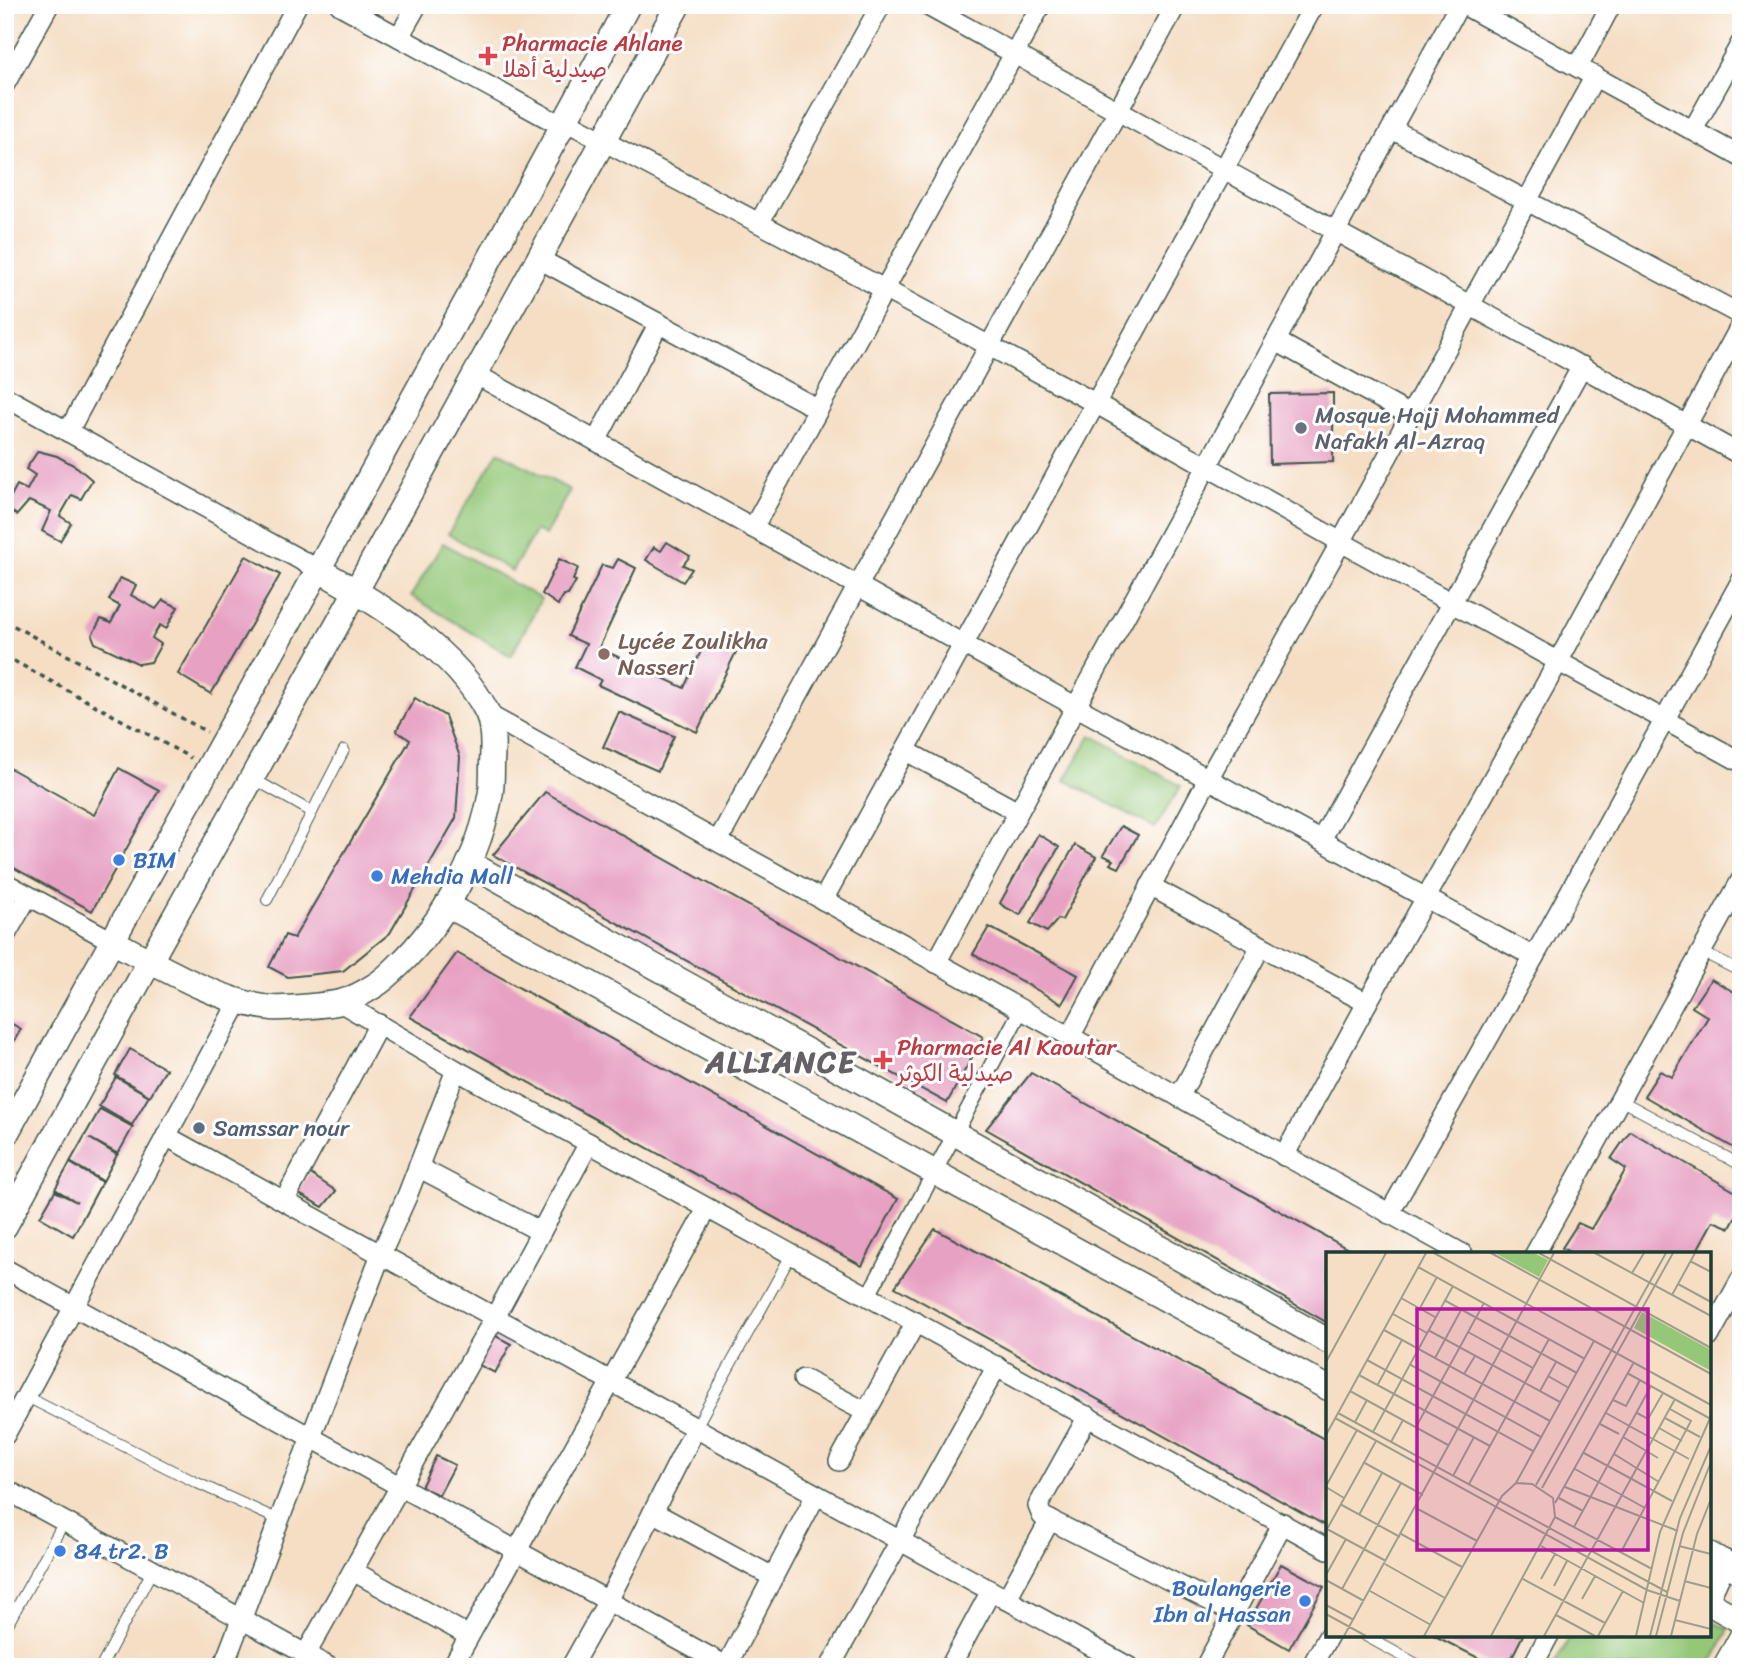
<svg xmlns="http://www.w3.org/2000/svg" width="1746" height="1672" font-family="Sriracha,'Playpen Sans Arabic',sans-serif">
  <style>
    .green { fill: #94c878; stroke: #5a8256; stroke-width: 2 }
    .building { fill: #e7a1c3 }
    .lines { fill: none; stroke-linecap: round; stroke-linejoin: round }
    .service-casing { stroke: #3f554a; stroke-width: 12 }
    .pedestrian-casing { stroke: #3f554a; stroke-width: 17 }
    .minor-casing { stroke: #3f554a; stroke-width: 22 }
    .tertiary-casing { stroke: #3f554a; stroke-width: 27 }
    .path { stroke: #3f554a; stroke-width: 3.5; stroke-dasharray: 5 5; stroke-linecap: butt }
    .service { stroke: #fff; stroke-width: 10 }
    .pedestrian { stroke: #fff; stroke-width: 14 }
    .minor { stroke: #fff; stroke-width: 19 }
    .tertiary { stroke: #fff; stroke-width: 24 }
    .health-dot { fill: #e0444e; stroke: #fff; stroke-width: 2.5 }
    .worship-dot { fill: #6b7280; stroke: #fff; stroke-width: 2.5 }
    .education-dot { fill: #8d6e63; stroke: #fff; stroke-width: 2.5 }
    .shop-dot { fill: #3f7fe0; stroke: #fff; stroke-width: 2.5 }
    .service-dot { fill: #5c6f8a; stroke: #fff; stroke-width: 2.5 }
    .labels { text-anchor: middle; stroke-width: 6; stroke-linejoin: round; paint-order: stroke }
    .health-label { font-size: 23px; fill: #be3a42; stroke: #fff; text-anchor: start }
    .worship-label { font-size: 23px; fill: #5b616d; stroke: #fff; text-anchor: start }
    .education-label { font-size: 23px; fill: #785e54; stroke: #fff; text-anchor: start }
    .shop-label { font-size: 23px; fill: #366cbe; stroke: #fff; text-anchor: start }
    .service-label { font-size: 23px; fill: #4e5e75; stroke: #fff; text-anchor: start }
    .district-label { font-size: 30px; font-weight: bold; letter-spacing: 2px; fill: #656066; stroke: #fff }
    .inset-road { fill: none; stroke: #9f9e8a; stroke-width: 2 }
    .view { fill: #b5179e; fill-opacity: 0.15; stroke: #b5179e; stroke-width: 3.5 }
    .inset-edge { fill: none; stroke: #1f3d34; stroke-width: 3.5 }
  </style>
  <rect width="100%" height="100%" fill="#fff"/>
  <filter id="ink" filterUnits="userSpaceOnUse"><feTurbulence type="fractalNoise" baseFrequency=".0143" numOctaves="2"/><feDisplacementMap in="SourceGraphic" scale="14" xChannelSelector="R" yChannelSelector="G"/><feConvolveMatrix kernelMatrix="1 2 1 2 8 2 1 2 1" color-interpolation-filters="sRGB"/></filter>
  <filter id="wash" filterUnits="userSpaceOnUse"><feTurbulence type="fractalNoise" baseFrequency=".00686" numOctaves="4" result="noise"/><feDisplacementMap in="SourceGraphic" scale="28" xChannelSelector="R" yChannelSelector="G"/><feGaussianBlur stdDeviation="1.57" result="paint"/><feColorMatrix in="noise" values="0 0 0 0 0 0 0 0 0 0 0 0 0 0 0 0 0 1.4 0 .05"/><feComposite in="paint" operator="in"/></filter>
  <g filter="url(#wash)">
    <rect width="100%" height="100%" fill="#f5dec4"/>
    <g class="green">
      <polygon points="498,452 570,490 545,535 536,530 512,571 448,534"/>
      <polygon points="443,543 541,599 511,656 411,596"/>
      <polygon points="1091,735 1181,786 1155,828 1065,780"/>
      <polygon points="1709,1620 1729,1630 1709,1667 1553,1667 1571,1635 1709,1635"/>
    </g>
    <g id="blocks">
      <g class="building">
        <polygon points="1333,393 1333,462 1270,464 1269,394"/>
        <polygon points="38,451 57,456 77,467 92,480 81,499 72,495 60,516 71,523 60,541 42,531 51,511 29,501 17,515 5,507 17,485 27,490 35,475 26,469"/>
        <polygon points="667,542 690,556 683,565 692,569 683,582 646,560 654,547 661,551"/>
        <polygon points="246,556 280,575 211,694 178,674"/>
        <polygon points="559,559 578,568 573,580 576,581 568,595 564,595 558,605 542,594"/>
        <polygon points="618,559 636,568 599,648 684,688 707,638 736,652 697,732 598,685 601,680 575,667 586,644 568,636 602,565 613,568"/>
        <polygon points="120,578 136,585 131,595 156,609 163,600 178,607 166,629 160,625 152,638 161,644 151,662 139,664 95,643 92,635 101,619 111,623 120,606 109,600"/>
        <polygon points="415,698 445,716 460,757 456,818 390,933 343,971 288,977 269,967 285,935 294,938 410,740 396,731"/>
        <polygon points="619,712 674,736 658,771 603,747"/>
        <polygon points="8,767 94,815 119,768 159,790 92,911 5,863 5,772"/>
        <polygon points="545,792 983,1037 947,1103 493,855"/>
        <polygon points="1121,826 1138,835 1119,868 1110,864 1113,860 1103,855"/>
        <polygon points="1038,834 1059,847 1020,915 1003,906 1000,903"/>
        <polygon points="1075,845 1096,857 1062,920 1058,919 1047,932 1030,923"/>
        <polygon points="989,927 1078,975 1062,1004 973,954"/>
        <polygon points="457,953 898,1199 862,1266 410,1017"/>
        <polygon points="1711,979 1741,996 1741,1152 1644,1096 1660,1071 1672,1077 1708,1017 1692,1007"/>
        <polygon points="5,1020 21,1029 5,1057"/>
        <polygon points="130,1049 166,1069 150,1096 115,1075"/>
        <polygon points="1031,1073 1357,1254 1328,1254 1328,1323 986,1129"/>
        <polygon points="116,1077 149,1096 132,1125 99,1106"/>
        <polygon points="100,1109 133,1127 118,1154 89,1138 117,1155 103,1181 70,1162"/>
        <polygon points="1630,1131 1741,1195 1741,1207 1730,1228 1713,1221 1695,1254 1573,1254 1562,1248 1578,1223 1591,1229 1626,1169 1611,1159"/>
        <polygon points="70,1163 102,1182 73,1236 40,1217 55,1191 77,1202 55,1189"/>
        <polygon points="309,1173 336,1191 323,1207 297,1193"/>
        <polygon points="935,1229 1328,1441 1328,1527 895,1287"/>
        <polygon points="494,1335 511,1344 495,1373 479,1365"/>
        <polygon points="436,1456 455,1465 439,1495 421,1487"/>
        <polygon points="1281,1564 1324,1587 1289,1649 1247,1625"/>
        <polygon points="1433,1635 1523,1635 1507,1667 1496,1667"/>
      </g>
    </g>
  </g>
  <g filter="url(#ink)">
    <use href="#blocks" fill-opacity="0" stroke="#3f554a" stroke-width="2"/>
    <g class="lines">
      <g class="service-casing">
        <g id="service">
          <polyline points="252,778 312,812"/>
          <polyline points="267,900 344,750"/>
          <polyline points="1702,952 1741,972"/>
          <polyline points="1620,1100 1741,1165"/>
          <polyline points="27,1397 195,1482 279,1520"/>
          <polyline points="696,1427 791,1255"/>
          <polyline points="5,1629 64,1522"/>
          <polyline points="1364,1635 1422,1667"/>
          <polyline points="101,1667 152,1571"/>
        </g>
      </g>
      <g class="pedestrian-casing">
        <polyline id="pedestrian" points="868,1296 1021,1010"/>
      </g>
      <g class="minor-casing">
        <g id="minor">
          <polyline points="340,5 549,119 575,126 884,289 1095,403 1341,542 1741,762"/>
          <polyline points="926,5 1741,455"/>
          <polyline points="1464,5 1741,157"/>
          <polyline points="399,37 417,5"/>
          <polyline points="1578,67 1611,5"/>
          <polyline points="5,84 49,5"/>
          <polyline points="1392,129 1741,315"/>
          <polyline points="1693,130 1741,43"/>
          <polyline points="759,223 881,5"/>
          <polyline points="539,259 818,409"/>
          <polyline points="1276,341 1410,415"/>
          <polyline points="475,374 1075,706 1534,957"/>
          <polyline points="5,397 319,570"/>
          <polyline points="68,432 297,5"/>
          <polyline points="596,441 659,323"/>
          <polyline points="753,528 1041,5"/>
          <polyline points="489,715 1463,1254"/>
          <polyline points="906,751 1018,812"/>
          <polyline points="1321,840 1582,366"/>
          <polyline points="718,841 1176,5"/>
          <polyline points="5,883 112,941"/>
          <polyline points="1150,886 1367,1003"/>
          <polyline points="823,900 1314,5"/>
          <polyline points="5,936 28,896"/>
          <path d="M 936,963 C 1109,643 1286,325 1459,5"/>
          <polyline points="340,1002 456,1070 1328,1549"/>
          <polyline points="1070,1037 1208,779 1341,542 1595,76"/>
          <polyline points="1179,1097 1261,946"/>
          <polyline points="166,1136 1129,1667"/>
          <polyline points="1284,1156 1367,1003 1558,662 1741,325"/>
          <polyline points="418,1167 541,1232"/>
          <polyline points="284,1201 379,1024"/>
          <polyline points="1389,1214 1534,957 1741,581"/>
          <polyline points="1535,1254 1741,880"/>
          <polyline points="5,1269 728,1667"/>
          <polyline points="1709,1337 1741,1279"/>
          <polyline points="803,1379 866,1412"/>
          <polyline points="1088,1416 1038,1506 1042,1516 1234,1613"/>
          <polyline points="5,1435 239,1001"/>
          <polyline points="839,1461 916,1322"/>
          <polyline points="5,1489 329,1667"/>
          <polyline points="653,1512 773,1577"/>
          <polyline points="353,1571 469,1636"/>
          <polyline points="1006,1600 1050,1520"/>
          <polyline points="306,1654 495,1317 589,1143"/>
          <polyline points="223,1667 381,1254 407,1196 456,1070"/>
          <polyline points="452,1667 707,1209"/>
          <polyline points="571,1667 608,1601 696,1427"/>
          <polyline points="726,1667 816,1495"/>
          <polyline points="830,1667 997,1366"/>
          <polyline points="950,1667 991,1591"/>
          <polyline points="1205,1667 1283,1523"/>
          <polyline points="1311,1667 1329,1635"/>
          <polyline points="1532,1667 1549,1635"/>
          <polyline points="1722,1667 1741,1633"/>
        </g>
      </g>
      <g class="tertiary-casing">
        <g id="tertiary">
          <polyline points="469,863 1328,1341"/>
          <polyline points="447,905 1328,1388"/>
          <path d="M 112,941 C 158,965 220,1003 272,1008 C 285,1009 328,1005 341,1002 C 351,999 365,992 374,986 C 383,981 391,973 398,966 C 444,922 481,854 491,791 C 492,782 492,773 492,764 C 493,748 494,727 487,712 C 456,650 378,603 319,570"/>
          <path d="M 5,1136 C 212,758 424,384 628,5"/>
          <polyline points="5,1226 150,961 356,591 678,5"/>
          <polyline points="1709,1554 1741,1572"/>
          <polyline points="1709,1594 1724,1562"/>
          <polyline points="1709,1603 1741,1621"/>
        </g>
      </g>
      <g class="path">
        <polyline points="5,621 207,732"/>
        <polyline points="5,656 191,758"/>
      </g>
      <use href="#service" class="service"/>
      <use href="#pedestrian" class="pedestrian"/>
      <use href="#minor" class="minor"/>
      <use href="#tertiary" class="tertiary"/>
    </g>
  </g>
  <g class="health-dot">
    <path d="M484.5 45.5h7v7h7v7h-7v7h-7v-7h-7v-7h7z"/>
    <path d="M879.5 1049.5h7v7h7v7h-7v7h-7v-7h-7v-7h7z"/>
  </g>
  <circle class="worship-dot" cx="1301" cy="428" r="7"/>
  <circle class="education-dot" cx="604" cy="654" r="7"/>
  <g class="shop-dot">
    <circle cx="119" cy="860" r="7"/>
    <circle cx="377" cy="876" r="7"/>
    <circle cx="60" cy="1551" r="7"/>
    <circle cx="1305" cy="1601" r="7"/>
  </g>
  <circle class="service-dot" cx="199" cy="1128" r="7"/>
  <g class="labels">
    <g class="health-label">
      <text x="502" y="51">Pharmacie Ahlane<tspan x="502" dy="26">صيدلية أهلا</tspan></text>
      <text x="897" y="1055">Pharmacie Al Kaoutar<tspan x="897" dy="26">صيدلية الكوثر</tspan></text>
    </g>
    <g class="worship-label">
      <text x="1315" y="423">Mosque Hajj Mohammed<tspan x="1315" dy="26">Nafakh Al-Azraq</tspan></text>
    </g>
    <g class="education-label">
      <text x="618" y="649">Lycée Zoulikha<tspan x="618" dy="26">Nasseri</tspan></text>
    </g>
    <g class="shop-label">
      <text x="133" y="868">BIM</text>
      <text x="391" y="884">Mehdia Mall</text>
      <text x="74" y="1559">84 tr2. B</text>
      <text x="1291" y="1596" text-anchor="end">Boulangerie<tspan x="1291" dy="26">Ibn al Hassan</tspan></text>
    </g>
    <g class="service-label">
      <text x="213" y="1136">Samssar nour</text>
    </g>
    <g class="district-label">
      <text x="781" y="1072">ALLIANCE</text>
    </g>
  </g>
  <g transform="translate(1326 1252)">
    <rect width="385" height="385" fill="#f5dec4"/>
    <path d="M 169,1 L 208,1 L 222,8 L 213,25 ZM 316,60 L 385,98 L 385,119 L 308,76 Z" fill="#94c878"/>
    <path class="inset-road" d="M 108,1 L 385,153M 165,1 L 385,122M 213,1 L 385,96M 269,1 L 385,64M 364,9 L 385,20M 92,15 L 259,107M 306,21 L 318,1M 352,32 L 385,50M 346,43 L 369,1M 75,46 L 109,65M 118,48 L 251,121M 94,56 L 111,25M 67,62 L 101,81M 58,78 L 224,169M 102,78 L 234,150M 142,80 L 207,116M 109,106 L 135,58M 41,108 L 207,199M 0,110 L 60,1M 83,112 L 215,185M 301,121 L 383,166M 138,122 L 149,104M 33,123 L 164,194M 222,124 L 243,136M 52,132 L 76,88M 24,139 L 122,193M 214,139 L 230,110M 287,148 L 300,154 L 314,128M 12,161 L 341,340M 280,161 L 363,207M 311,161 L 322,167 L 337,141M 9,166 L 321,338 L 354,349M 339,166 L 374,185M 29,170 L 41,148M 274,172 L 293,182M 90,175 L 158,51M 333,176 L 356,189M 47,180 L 127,34M 0,183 L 100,1M 297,185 L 332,206M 65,190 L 77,168M 258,201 L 346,249M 288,202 L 333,230M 37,210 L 97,243M 249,217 L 319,256M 127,224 L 148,185M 190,231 L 268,89M 143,232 L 223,87M 210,233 L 340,1M 0,234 L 31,178M 0,235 L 18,246M 239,235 L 352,279M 216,236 L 347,1M 233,246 L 257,259M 229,251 L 308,110M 14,252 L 74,285M 90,256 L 151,289M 33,263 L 56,221M 229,265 L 326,317M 248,275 L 325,134M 1,277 L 60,309M 0,279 L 50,189M 75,282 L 136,315M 215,294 L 318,351M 353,294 L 385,302M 295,300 L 365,169 L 344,157M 59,312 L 119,346M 0,323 L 20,287M 197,327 L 279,371M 215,327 L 229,302M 0,328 L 38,349M 358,329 L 385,336M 228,334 L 241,309M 16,337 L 75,231M 44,339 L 105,373M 256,347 L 269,324M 0,353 L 28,368M 0,362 L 40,384M 230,363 L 269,384M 349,368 L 385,377M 18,384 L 228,1M 98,384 L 176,244 L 190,231 L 206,232 L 227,246 L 229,265 L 165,384M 218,384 L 349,147M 272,384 L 297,339M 310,384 L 334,280 L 385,164M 324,384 L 354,266 L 385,194M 330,384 L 357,281 L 385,210M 345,384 L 371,282 L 385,247"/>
    <path class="view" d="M 91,57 L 322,57 L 322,298 L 91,298 Z"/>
    <rect width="385" height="385" class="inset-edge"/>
  </g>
  <rect width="1746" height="1672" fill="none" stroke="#fff" stroke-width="28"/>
</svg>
